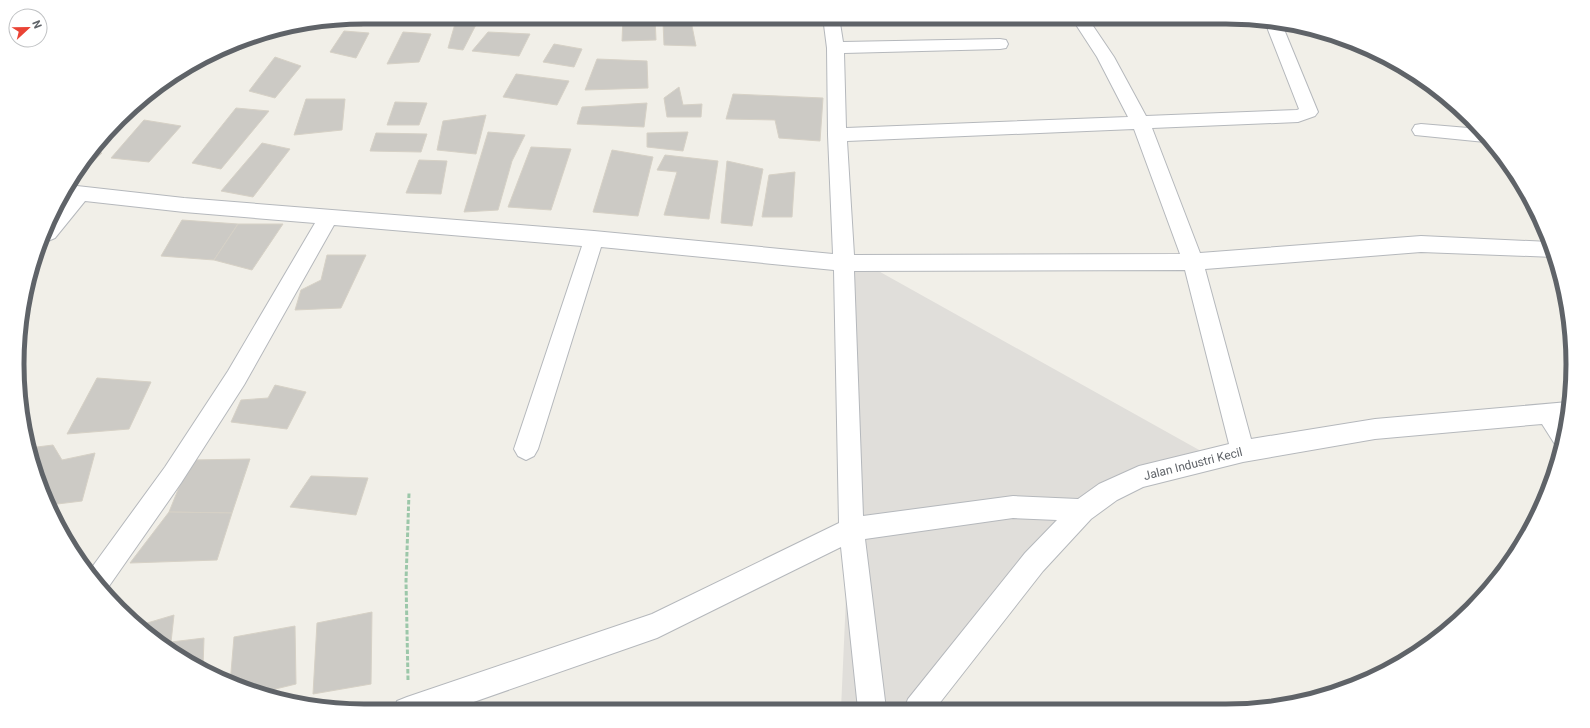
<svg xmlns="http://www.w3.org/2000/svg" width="1590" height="728" font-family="Roboto,sans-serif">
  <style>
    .industrial { fill: #e0deda }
    .building { fill: #cccac5; stroke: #d6d1c6 }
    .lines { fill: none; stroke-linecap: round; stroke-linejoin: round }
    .minor-casing { stroke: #b5b8bc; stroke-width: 2 }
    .path { stroke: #9cc7a9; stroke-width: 3; stroke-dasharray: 4.5 2; stroke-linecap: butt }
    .minor { fill: #fff; fill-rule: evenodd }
    .labels { text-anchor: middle; stroke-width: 3; stroke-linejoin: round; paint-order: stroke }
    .street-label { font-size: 12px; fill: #5f6368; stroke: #fff }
    .rim { fill: none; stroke: #5f6368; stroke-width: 5 }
  </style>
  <rect width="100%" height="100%" fill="#f1efe8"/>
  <polygon class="industrial" points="839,249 1226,465 1139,477 1034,562 916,709 841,709 849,530"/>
  <g class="building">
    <polygon points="367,17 362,26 325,25 326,23"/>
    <polygon points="457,17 480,17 463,50 448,48"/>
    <polygon points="623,17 655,17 656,40 622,41"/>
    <polygon points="691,21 696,46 664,45 663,22"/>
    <polygon points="344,31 369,33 356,58 330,52"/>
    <polygon points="403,32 431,34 419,62 387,64"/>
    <polygon points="488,32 530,34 519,56 472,51"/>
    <polygon points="554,44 582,49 574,67 543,62"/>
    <polygon points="275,57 301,66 275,98 249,91"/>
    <polygon points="597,59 647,61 648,88 585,90"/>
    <polygon points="516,74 569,81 557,105 503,97"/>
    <polygon points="679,87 683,105 702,104 701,117 667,117 664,98"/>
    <polygon points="733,94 823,98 820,141 779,138 775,120 726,119"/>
    <polygon points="306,99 345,99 342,130 294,135"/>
    <polygon points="395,102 427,103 419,125 387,125"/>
    <polygon points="647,103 644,127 577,124 582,107"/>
    <polygon points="236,108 269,111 221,169 192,163"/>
    <polygon points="486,115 476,154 437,150 443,121"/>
    <polygon points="144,120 181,126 149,162 111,158"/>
    <polygon points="488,132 525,135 512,161 498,210 464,212"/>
    <polygon points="688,132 683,151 647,147 647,133"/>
    <polygon points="376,133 427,134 421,152 370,151"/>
    <polygon points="262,143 290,149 253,197 221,191"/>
    <polygon points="531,147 571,149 551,210 508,207"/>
    <polygon points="612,150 653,157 638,216 593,212"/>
    <polygon points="95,152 102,153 69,184"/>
    <polygon points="665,155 718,161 709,219 664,215 677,172 657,170"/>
    <polygon points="419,160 447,161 441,194 406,193"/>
    <polygon points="727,161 763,169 752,226 721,223"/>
    <polygon points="795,172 792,217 762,217 769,175"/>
    <polygon points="182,220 238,224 214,260 161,256"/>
    <polygon points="238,224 283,224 252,270 214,260"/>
    <polygon points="327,255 366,255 341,308 295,310 301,290 321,280"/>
    <polygon points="97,378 151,382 129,429 67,434"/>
    <polygon points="275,385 306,392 287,429 231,422 241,400 268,398"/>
    <polygon points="53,445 62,460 95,453 82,501 49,505 35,476 29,448"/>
    <polygon points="250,459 232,513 169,512 190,460"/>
    <polygon points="311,476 368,478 356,515 290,507"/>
    <polygon points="169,512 232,513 217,560 130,563"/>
    <polygon points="372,612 371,684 313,694 317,623"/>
    <polygon points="174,615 171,642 204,638 203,667 137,626"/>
    <polygon points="295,626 296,684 259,693 230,684 234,637"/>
  </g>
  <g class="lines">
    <g class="minor-casing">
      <g id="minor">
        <path d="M 823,17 L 839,17 L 843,42 L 1000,39 L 1006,40 L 1008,44 L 1006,48 L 1000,49 L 844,53 L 846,128 L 1128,117 L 1097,57 L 1071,17 L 1087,17 L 1114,57 L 1146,116 L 1297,110 L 1299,109 L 1265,22 L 1281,22 L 1318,112 L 1315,116 L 1298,122 L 1152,128 L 1200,253 L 1421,236 L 1550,242 L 1554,257 L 1421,252 L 1205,269 L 1251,439 L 1375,419 L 1568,402 L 1569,402 L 1567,422 L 1566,422 L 1566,431 L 1561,448 L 1556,446 L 1542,424 L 1375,439 L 1243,462 L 1143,487 L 1117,500 L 1091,519 L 1043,571 L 935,709 L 904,709 L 908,699 L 1025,553 L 1057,520 L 1013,518 L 865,539 L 886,709 L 858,709 L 841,547 L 657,638 L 448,711 L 393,711 L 397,701 L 407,697 L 652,614 L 839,523 L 834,270 L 601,247 L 538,449 L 534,456 L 526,460 L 518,456 L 514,449 L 582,246 L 334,225 L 244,385 L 181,483 L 107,589 L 90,570 L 165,467 L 228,371 L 315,223 L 184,212 L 85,201 L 55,238 L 48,241 L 45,240 L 57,209 L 64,199 L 60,198 L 63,191 L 68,185 L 184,198 L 594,231 L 833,254 L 828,135 L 827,48 ZM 1134,129 L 1180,254 L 854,255 L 847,141 ZM 1185,270 L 1229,444 L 1139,466 L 1099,484 L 1078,499 L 1013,496 L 863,516 L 854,271 Z"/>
        <polygon points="1421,124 1480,129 1490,141 1485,142 1415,135 1412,130 1415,125"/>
      </g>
    </g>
    <polyline class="path" points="408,680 406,581 409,493"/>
    <use href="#minor" class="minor"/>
  </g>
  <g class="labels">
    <g class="street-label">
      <text transform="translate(1193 464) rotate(-14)" y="4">Jalan Industri Kecil</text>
    </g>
  </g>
  <path d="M0 0H1590V728H0ZM364 24H1226A340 340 0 0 1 1566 364V364A340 340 0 0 1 1226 704H364A340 340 0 0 1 24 364V364A340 340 0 0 1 364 24Z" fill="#fff" fill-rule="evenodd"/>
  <path class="rim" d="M364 24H1226A340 340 0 0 1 1566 364V364A340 340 0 0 1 1226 704H364A340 340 0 0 1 24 364V364A340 340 0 0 1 364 24Z"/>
  <g transform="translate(28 28) rotate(68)"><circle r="19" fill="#ffffff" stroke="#bfc1c3"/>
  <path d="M0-3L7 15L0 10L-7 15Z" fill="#ea4335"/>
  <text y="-6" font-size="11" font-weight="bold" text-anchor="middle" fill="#5f6368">N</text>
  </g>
</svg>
